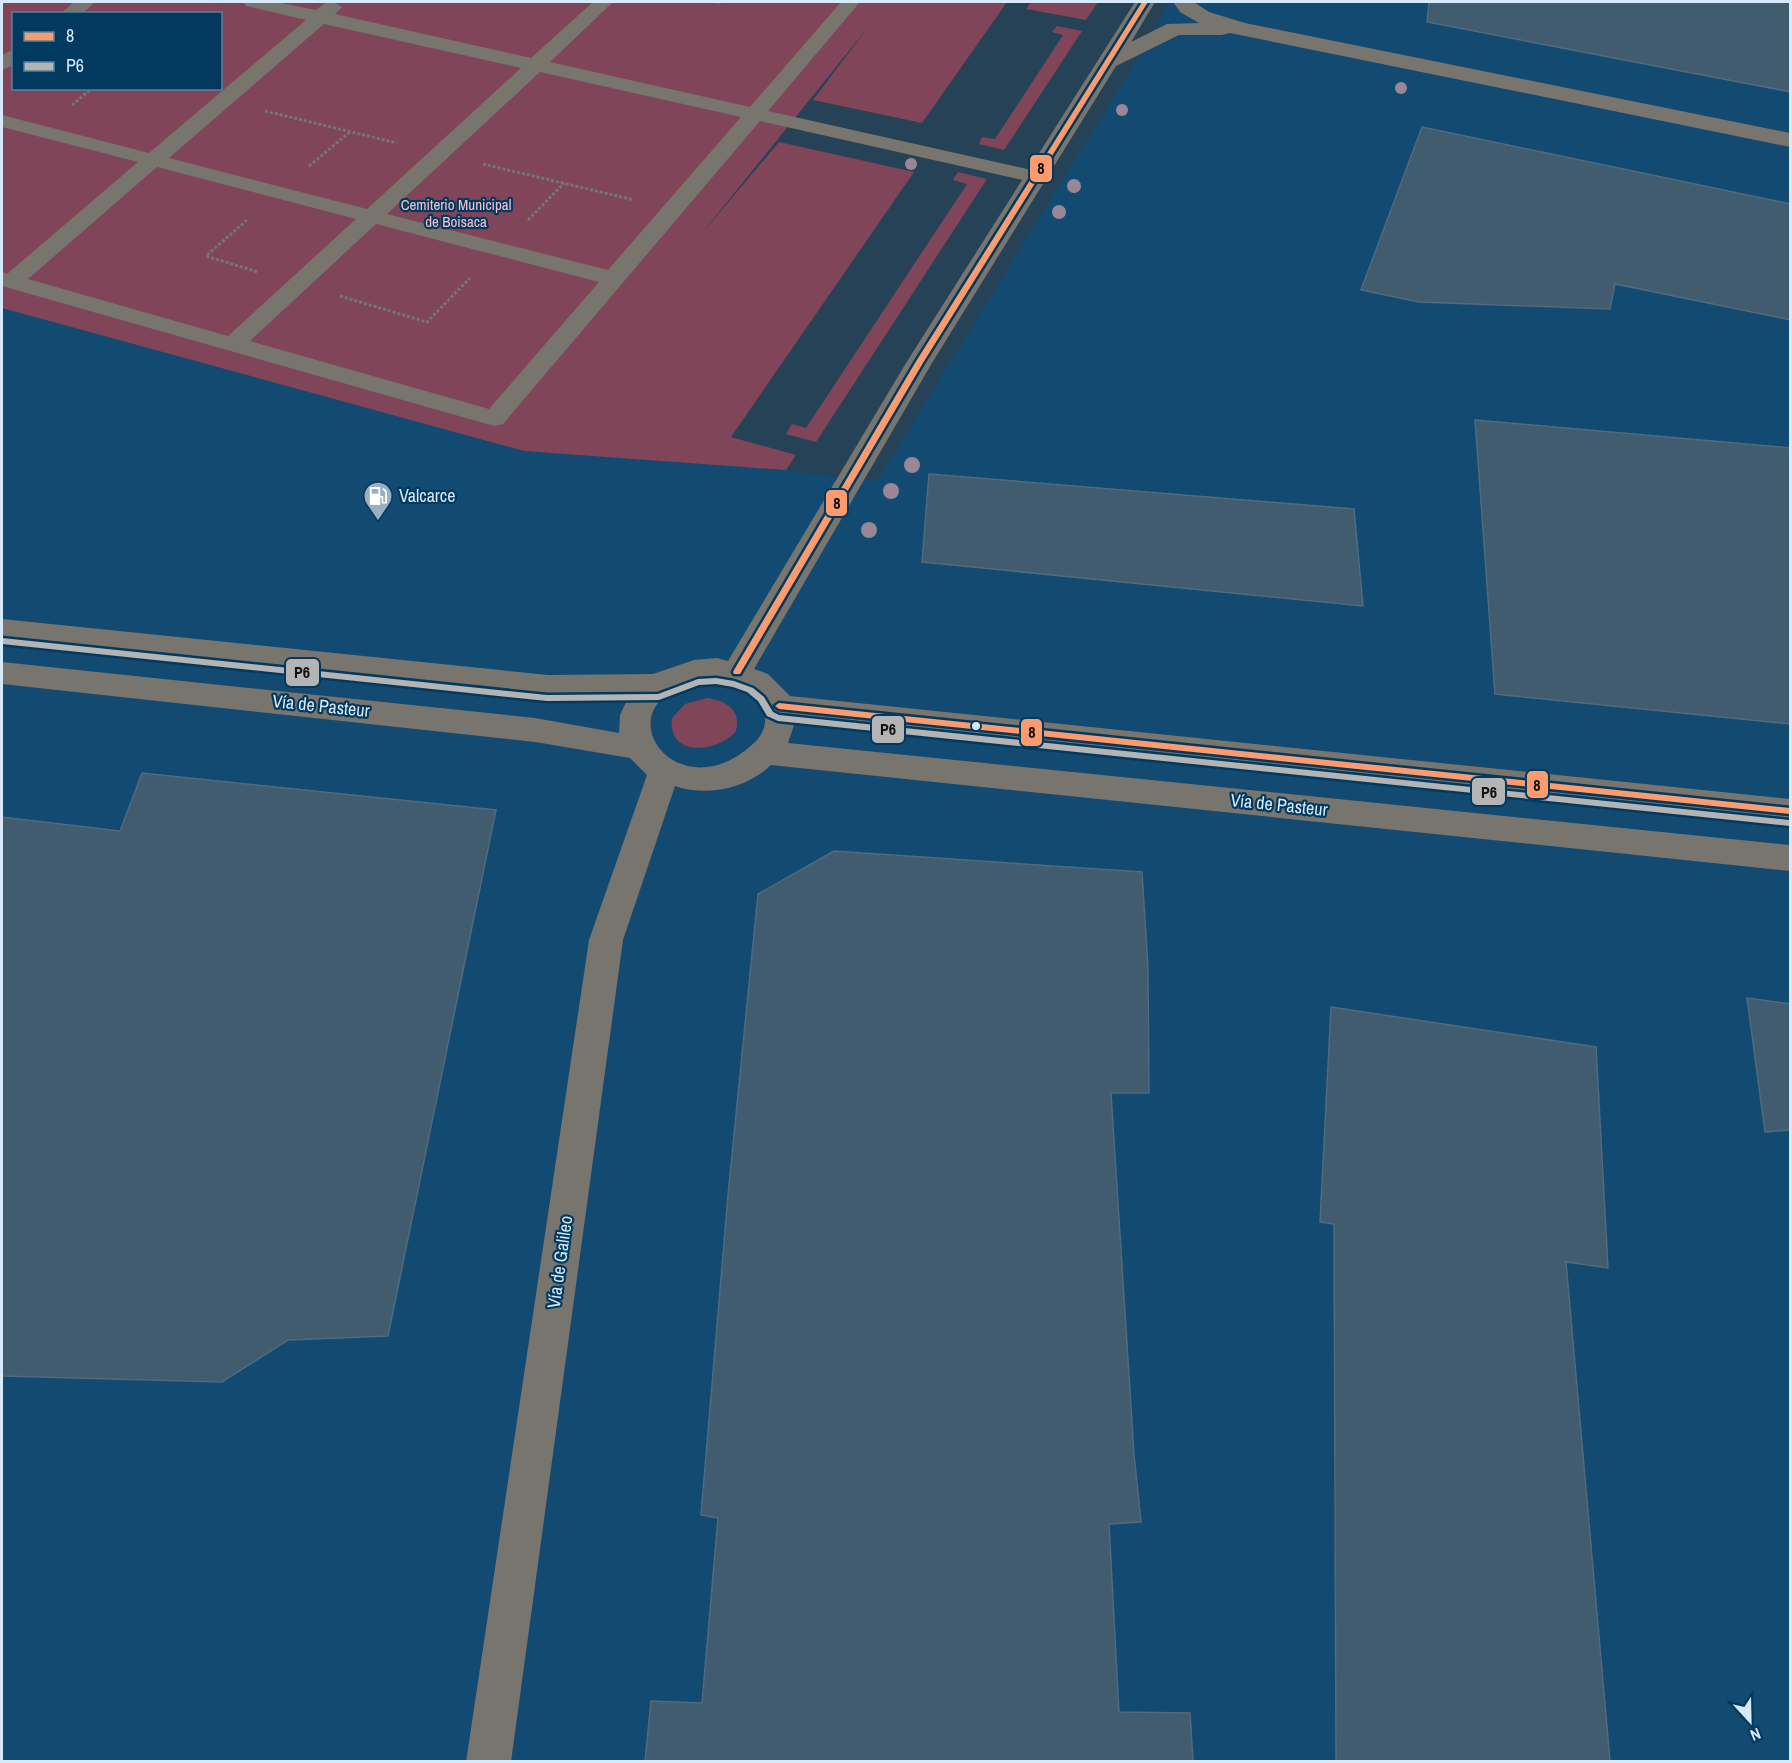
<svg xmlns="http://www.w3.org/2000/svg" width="1792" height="1763" font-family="'Archivo Narrow',sans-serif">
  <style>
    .built { fill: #134a71 }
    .green { fill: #814559; fill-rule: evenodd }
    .building { fill: #415c6e; stroke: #506a7e; stroke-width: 1.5 }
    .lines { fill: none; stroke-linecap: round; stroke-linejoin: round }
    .path { stroke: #727677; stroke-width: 3; stroke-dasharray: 3 2; stroke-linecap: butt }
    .lane { fill: #78746e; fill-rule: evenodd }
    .street { fill: #78746e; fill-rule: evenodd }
    .bus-1-casing { stroke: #023a5f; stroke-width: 5 }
    .bus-2-casing { stroke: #023a5f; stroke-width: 5 }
    .bus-1 { fill: #fc9b6d; fill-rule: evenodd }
    .bus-2 { fill: #b4b4b4; fill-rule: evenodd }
    .tree { fill: #998796 }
    .bus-dot { fill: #d7eafc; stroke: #023a5f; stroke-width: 2 }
    .labels { text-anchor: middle; stroke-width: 4.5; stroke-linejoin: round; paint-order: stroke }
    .far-park-label { font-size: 15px; fill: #f8c0cb; stroke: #023a5f }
    .poi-label { font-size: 18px; fill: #d7eafc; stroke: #023a5f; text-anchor: start }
    .street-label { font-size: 18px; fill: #d7eafc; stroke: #023a5f }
    .line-badge { stroke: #023a5f; stroke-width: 2 }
    .pale-badge-label { font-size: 16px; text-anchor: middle; font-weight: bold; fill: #111 }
  </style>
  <rect width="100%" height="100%" fill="#254256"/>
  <polygon class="built" points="1168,2 1790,2 1790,1761 2,1761 2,308 524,451 786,470 877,481 1157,27"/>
  <g class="green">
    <path d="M 2,2 L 1007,2 L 922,123 L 813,100 L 869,26 L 698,238 L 779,142 L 914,172 L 731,437 L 796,455 L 786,470 L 524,451 L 2,308 ZM 14,14 L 220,14 L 220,88 L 14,88 Z"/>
    <polygon points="1031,2 1098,2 1086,20 1026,9"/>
    <polygon points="1057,26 1082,31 1004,150 979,144 982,137 995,139 1063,35 1052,32"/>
    <polygon points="958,172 987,179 816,442 786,434 792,424 806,428 967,184 953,180"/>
    <path d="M 707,698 C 726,701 741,709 736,731 C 718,753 667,758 672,718 L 685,704 Z"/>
  </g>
  <g class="building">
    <polygon points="1429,2 1791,2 1791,92 1427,22"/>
    <polygon points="1422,127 1791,204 1791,320 1615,284 1610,309 1419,302 1361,290"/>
    <polygon points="1475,420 1791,448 1791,724 1495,694"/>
    <polygon points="929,474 1354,509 1363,606 922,562"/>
    <polygon points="142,773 496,810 388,1336 288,1340 222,1382 2,1376 2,817 120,831"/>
    <polygon points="834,851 1142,872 1148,968 1149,1093 1111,1093 1134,1454 1141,1522 1109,1524 1119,1712 1190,1713 1193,1761 645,1761 651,1701 702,1703 718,1518 701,1515 728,1195 758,894"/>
    <polygon points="1747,998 1791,1004 1791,1130 1765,1132"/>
    <polygon points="1331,1007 1596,1047 1608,1268 1566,1262 1610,1761 1336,1761 1334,1224 1320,1222"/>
  </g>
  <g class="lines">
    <g class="path">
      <polyline points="717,2 723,2"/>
      <polyline points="72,105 92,88"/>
      <polyline points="265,111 397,143"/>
      <polyline points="483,164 634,200"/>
      <polyline points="309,166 350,132"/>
      <polyline points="247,220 206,256 258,272"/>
      <polyline points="528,220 564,183"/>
      <polyline points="340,296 427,322 470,278"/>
    </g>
    <g class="lane">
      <polygon points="74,2 95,2 82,14 60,14"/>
      <path d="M 243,2 L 276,2 L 316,10 L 325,3 L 333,2 L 342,7 L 335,14 L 531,58 L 593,2 L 613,2 L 550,62 L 750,107 L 841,2 L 860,2 L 768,111 L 1036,171 L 1044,172 L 1047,177 L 1044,182 L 1036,183 L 760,121 L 503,424 L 494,426 L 2,286 L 2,272 L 7,274 L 138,162 L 2,127 L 2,115 L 149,153 L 306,20 L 246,6 ZM 324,24 L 521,68 L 367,209 L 169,158 ZM 540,72 L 741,117 L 608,270 L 387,214 ZM 157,167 L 356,219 L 228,336 L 28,279 ZM 376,224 L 599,282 L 489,409 L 250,341 Z"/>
      <polygon points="14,49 14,65 2,70 2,55"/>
    </g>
    <path class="street" d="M 1135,2 L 1155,2 L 1131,42 L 1167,24 L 1199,23 L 1180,12 L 1173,2 L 1194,2 L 1209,12 L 1245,23 L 1790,133 L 1790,147 L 1230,33 L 1222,35 L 1179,35 L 1116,66 L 932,363 L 754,669 L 768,674 L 790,696 L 1790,799 L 1790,823 L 796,719 L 788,743 L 1790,845 L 1790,871 L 771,765 C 746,789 707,797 675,786 L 623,940 L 511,1762 L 466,1762 L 589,940 L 647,775 L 630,758 L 535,742 L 2,684 L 2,662 L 535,718 L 619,733 L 620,715 L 629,696 L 548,697 L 2,640 L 2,619 L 548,675 L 653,674 L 694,660 L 717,658 L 728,661 L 906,363 ZM 717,680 C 726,683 739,685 747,690 C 767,702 772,727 754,743 C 671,821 589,688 717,680 Z"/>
    <g class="bus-1-casing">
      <g id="bus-1">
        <polygon points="1142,2 1148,2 923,363 740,674 734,674 733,672 734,670 915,363"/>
        <polygon points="779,703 1790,808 1790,814 779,709 775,706"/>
      </g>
    </g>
    <g class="bus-2-casing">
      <polygon id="bus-2" points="2,638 547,695 658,694 698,679 716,678 734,681 753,688 764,697 773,712 779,715 1789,820 1790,820 1790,826 778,721 767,716 758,701 747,692 733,687 716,684 699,685 659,700 547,701 2,644"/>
    </g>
    <use href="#bus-1" class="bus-1"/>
    <use href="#bus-2" class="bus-2"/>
  </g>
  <g class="tree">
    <circle cx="1401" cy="88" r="6"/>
    <circle cx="1122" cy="110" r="6"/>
    <circle cx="911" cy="164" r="6"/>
    <circle cx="1074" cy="186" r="7"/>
    <circle cx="1059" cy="212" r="7"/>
    <circle cx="912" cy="465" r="8"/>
    <circle cx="891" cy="491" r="8"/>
    <circle cx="869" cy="530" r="8"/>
  </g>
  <defs>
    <g id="fuel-pin" transform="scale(1.5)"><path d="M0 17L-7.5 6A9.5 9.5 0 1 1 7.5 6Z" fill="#99afc2" stroke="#023a5f"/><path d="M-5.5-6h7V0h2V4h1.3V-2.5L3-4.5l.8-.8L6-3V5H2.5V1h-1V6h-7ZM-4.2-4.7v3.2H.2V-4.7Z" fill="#fff"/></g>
  </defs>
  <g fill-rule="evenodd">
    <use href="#fuel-pin" x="378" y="496"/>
  </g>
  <circle class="bus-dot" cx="976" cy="726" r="5"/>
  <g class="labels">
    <g class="far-park-label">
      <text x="456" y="210">Cemiterio Municipal<tspan x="456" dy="17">de Boisaca</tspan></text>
    </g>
    <g class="poi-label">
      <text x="399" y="502">Valcarce</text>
    </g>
    <g class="street-label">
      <text transform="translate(321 706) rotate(6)" y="6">Vía de Pasteur</text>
      <text transform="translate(1279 805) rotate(6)" y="6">Vía de Pasteur</text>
      <text transform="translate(560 1262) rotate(-82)" y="6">Vía de Galileo</text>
    </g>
  </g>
  <g class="line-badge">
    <rect x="1029" y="154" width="24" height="29" rx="6" fill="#fc9b6d"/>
    <rect x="825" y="489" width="23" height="28" rx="6" fill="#fc9b6d"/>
    <rect x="285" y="658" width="35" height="29" rx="6" fill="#b4b4b4"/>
    <rect x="871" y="715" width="34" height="29" rx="6" fill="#b4b4b4"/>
    <rect x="1020" y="718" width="23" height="29" rx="6" fill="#fc9b6d"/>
    <rect x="1526" y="770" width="23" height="29" rx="6" fill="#fc9b6d"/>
    <rect x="1471" y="777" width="35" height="29" rx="6" fill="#b4b4b4"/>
  </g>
  <g class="pale-badge-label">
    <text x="1041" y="174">8</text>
    <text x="837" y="509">8</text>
    <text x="302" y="678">P6</text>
    <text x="888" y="735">P6</text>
    <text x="1032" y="738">8</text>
    <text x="1537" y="791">8</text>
    <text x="1489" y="798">P6</text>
  </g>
  <rect width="1792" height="1763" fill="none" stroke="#d7eafc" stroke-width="6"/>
  <rect x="12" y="12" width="210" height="78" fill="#023a5f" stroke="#57809e" stroke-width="1.5"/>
  <rect x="24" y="32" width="30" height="9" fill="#fc9b6d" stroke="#57809e" stroke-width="1.5"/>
  <text x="66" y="42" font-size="18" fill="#d7eafc">8</text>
  <rect x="24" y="62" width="30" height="9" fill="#b4b4b4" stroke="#57809e" stroke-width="1.5"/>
  <text x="66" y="72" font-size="18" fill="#d7eafc">P6</text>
  <g transform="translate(1750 1721) rotate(158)" stroke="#023a5f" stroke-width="4.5" paint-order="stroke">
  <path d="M0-4.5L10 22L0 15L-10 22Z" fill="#d7eafc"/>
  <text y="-9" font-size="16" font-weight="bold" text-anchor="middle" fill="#d7eafc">N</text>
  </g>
</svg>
